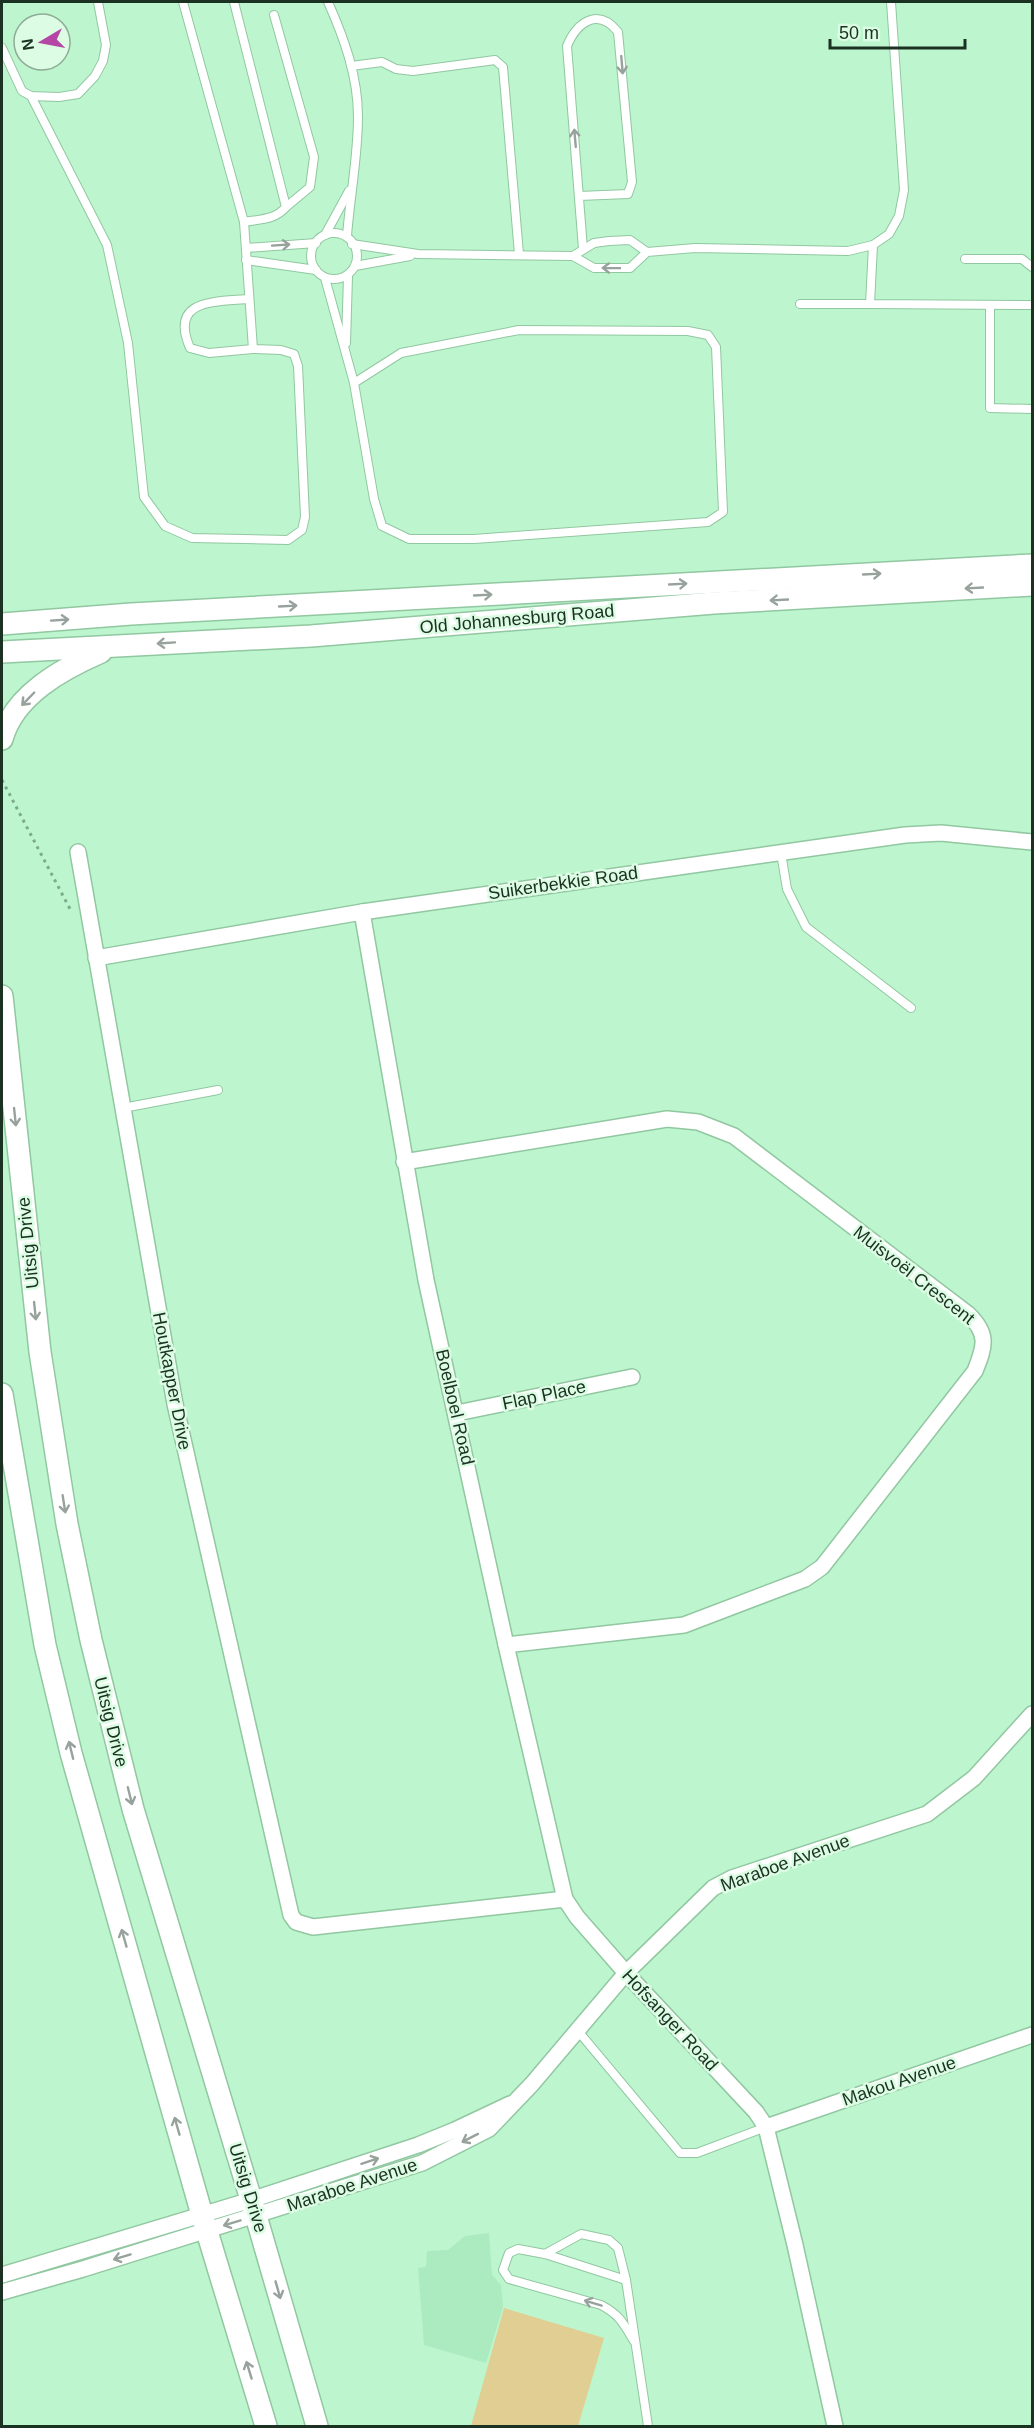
<svg xmlns="http://www.w3.org/2000/svg" width="1034" height="2428" font-family="Arial,sans-serif">
  <style>
    .built { fill: #acebbf }
    .green { fill: #e0ce92 }
    .lines { fill: none; stroke-linecap: round; stroke-linejoin: round }
    .lane-casing { stroke: #91c7a1; stroke-width: 10 }
    .street-casing { stroke: #91c7a1; stroke-width: 18 }
    .secondary-casing { stroke: #91c7a1; stroke-width: 24 }
    .path { stroke: #7eaa8b; stroke-width: 3; stroke-dasharray: 3 4.5; stroke-linecap: butt }
    .lane { stroke: #fff; stroke-width: 8 }
    .street { stroke: #fff; stroke-width: 15 }
    .secondary { stroke: #fff; stroke-width: 21 }
    .oneway { stroke: #98a29c }
    .labels { text-anchor: middle; stroke-width: 5; stroke-linejoin: round; paint-order: stroke }
    .street-label { font-size: 18px; fill: #1b3122; stroke: #dcfde4 }
  </style>
  <rect width="100%" height="100%" fill="#bdf6ce"/>
  <polygon class="built" points="489,2233 492,2275 501,2285 503,2307 486,2363 424,2345 418,2268 426,2267 427,2251 448,2250 465,2236"/>
  <polygon class="green" points="504,2308 604,2338 578,2426 471,2426"/>
  <g class="lines">
    <g class="lane-casing">
      <g id="lane">
        <path d="M 234,2 L 286,207 C 275,220 260,219 244,222"/>
        <path d="M 328,2 C 344,38 358,76 358,117 C 358,156 350,197 347,236"/>
        <polyline points="274,15 314,157 310,187 286,207"/>
        <polyline points="2,48 22,91 31,96 59,97 78,94 95,76 103,61 106,45 98,2"/>
        <polyline points="351,66 382,62 396,69 413,71 495,60 503,67 519,254"/>
        <polyline points="31,96 107,245 128,343 144,497 165,526 192,538 288,540 302,530 305,517 298,366 294,354 281,350 253,349 244,222 183,2"/>
        <path d="M 579,196 L 628,194 L 632,182 L 618,32 C 598,7 577,22 567,46 L 583,249"/>
        <circle cx="334" cy="256" r="23"/>
        <polyline points="325,235 349,191"/>
        <polyline points="352,244 418,254 573,256 594,268 630,268 647,252 695,248 848,251 873,245 889,234 899,216 904,190 891,2"/>
        <polyline points="873,245 870,304 1032,305"/>
        <polyline points="246,248 316,243"/>
        <polyline points="573,256 594,243 609,241 630,240 647,252"/>
        <polyline points="965,259 1022,259 1032,267"/>
        <polyline points="246,260 316,270"/>
        <polyline points="355,266 410,256"/>
        <polyline points="325,278 354,383 374,499 382,526 409,539 474,539 708,522 723,512 716,347 708,335 688,331 519,330 401,353 354,383"/>
        <path d="M 248,299 C 214,302 169,299 190,348 L 209,353 L 253,349"/>
        <polyline points="800,304 870,304"/>
        <polyline points="990,305 990,408 1032,409"/>
        <polyline points="346,343 348,276"/>
        <polyline points="781,853 787,889 806,927 911,1008"/>
        <polyline points="123,1108 218,1090"/>
        <polyline points="578,2031 680,2153 697,2153 766,2127"/>
        <polyline points="545,2254 581,2234 609,2240 618,2248 626,2280 648,2426"/>
        <path d="M 626,2280 L 545,2254 L 518,2249 L 509,2253 L 503,2270 L 509,2279 L 601,2305 C 620,2315 623,2323 634,2341"/>
      </g>
    </g>
    <g class="street-casing">
      <g id="street">
        <polyline points="78,852 175,1404 291,1915 296,1922 313,1927 565,1899 577,1917 626,1973 756,2112 766,2127 795,2245 835,2426"/>
        <polyline points="362,912 426,1280 506,1645 565,1899"/>
        <polyline points="96,958 362,912 905,835 941,833 1032,842"/>
        <path d="M 404,1162 L 667,1119 L 698,1122 L 734,1136 L 968,1314 C 989,1334 985,1346 975,1371 L 822,1567 L 805,1579 L 684,1625 L 506,1645"/>
        <polyline points="457,1413 632,1377"/>
        <polyline points="766,2127 1032,2035"/>
        <polyline points="2,2275 251,2200 418,2145 455,2130 510,2104"/>
        <polyline points="2,2292 83,2269 422,2163 489,2129 532,2084 626,1973 713,1888 732,1878 927,1814 974,1778 1032,1714"/>
      </g>
    </g>
    <g class="secondary-casing">
      <g id="secondary">
        <polyline points="2,624 131,614 1032,565"/>
        <polyline points="2,652 311,636 714,603 1032,585"/>
        <path d="M 2,739 C 14,695 62,669 101,652"/>
        <polyline points="2,996 40,1352 67,1524 91,1640 133,1809 256,2216 317,2426"/>
        <polyline points="2,1394 45,1645 71,1753 202,2215 266,2426"/>
      </g>
    </g>
    <polyline class="path" points="2,780 70,909"/>
    <use href="#lane" class="lane"/>
    <use href="#street" class="street"/>
    <use href="#secondary" class="secondary"/>
  </g>
  <defs><path id="oneway-shaft" d="M-6 0H5M1.5-3L5.5 0L1.5 3" fill="none" stroke-width="1.6" stroke-linecap="round" stroke-linejoin="round" transform="scale(1.5)"/></defs>
  <g class="oneway">
    <use href="#oneway-shaft" transform="translate(622 65) rotate(85)"/>
    <use href="#oneway-shaft" transform="translate(575 138) rotate(-95)"/>
    <use href="#oneway-shaft" transform="translate(281 245) rotate(-4)"/>
    <use href="#oneway-shaft" transform="translate(611 268) rotate(-179)"/>
    <use href="#oneway-shaft" transform="translate(872 574) rotate(-3)"/>
    <use href="#oneway-shaft" transform="translate(678 584) rotate(-3)"/>
    <use href="#oneway-shaft" transform="translate(974 588) rotate(177)"/>
    <use href="#oneway-shaft" transform="translate(483 595) rotate(-3)"/>
    <use href="#oneway-shaft" transform="translate(779 600) rotate(177)"/>
    <use href="#oneway-shaft" transform="translate(288 606) rotate(-3)"/>
    <use href="#oneway-shaft" transform="translate(60 620) rotate(-4)"/>
    <use href="#oneway-shaft" transform="translate(166 643) rotate(176)"/>
    <use href="#oneway-shaft" transform="translate(28 699) rotate(134)"/>
    <use href="#oneway-shaft" transform="translate(15 1117) rotate(84)"/>
    <use href="#oneway-shaft" transform="translate(35 1311) rotate(84)"/>
    <use href="#oneway-shaft" transform="translate(64 1504) rotate(81)"/>
    <use href="#oneway-shaft" transform="translate(71 1750) rotate(-104)"/>
    <use href="#oneway-shaft" transform="translate(130 1796) rotate(76)"/>
    <use href="#oneway-shaft" transform="translate(124 1938) rotate(-106)"/>
    <use href="#oneway-shaft" transform="translate(177 2126) rotate(-106)"/>
    <use href="#oneway-shaft" transform="translate(470 2138) rotate(153)"/>
    <use href="#oneway-shaft" transform="translate(370 2161) rotate(-18)"/>
    <use href="#oneway-shaft" transform="translate(232 2223) rotate(163)"/>
    <use href="#oneway-shaft" transform="translate(122 2257) rotate(163)"/>
    <use href="#oneway-shaft" transform="translate(278 2290) rotate(74)"/>
    <use href="#oneway-shaft" transform="translate(593 2303) rotate(-163)"/>
    <use href="#oneway-shaft" transform="translate(249 2370) rotate(-107)"/>
  </g>
  <g class="labels">
    <g class="street-label">
      <text transform="translate(517 619) rotate(-5)" y="6">Old Johannesburg Road</text>
      <text transform="translate(563 883) rotate(-8)" y="6">Suikerbekkie Road</text>
      <text transform="translate(28 1243) rotate(-96)" y="6">Uitsig Drive</text>
      <text transform="translate(914 1275) rotate(38)" y="6">Muisvoël Crescent</text>
      <text transform="translate(172 1381) rotate(79)" y="6">Houtkapper Drive</text>
      <text transform="translate(544 1395) rotate(-12)" y="6">Flap Place</text>
      <text transform="translate(455 1407) rotate(77)" y="6">Boelboel Road</text>
      <text transform="translate(111 1722) rotate(76)" y="6">Uitsig Drive</text>
      <text transform="translate(785 1863) rotate(-20)" y="6">Maraboe Avenue</text>
      <text transform="translate(670 2020) rotate(47)" y="6">Hofsanger Road</text>
      <text transform="translate(899 2081) rotate(-19)" y="6">Makou Avenue</text>
      <text transform="translate(352 2185) rotate(-18)" y="6">Maraboe Avenue</text>
      <text transform="translate(248 2188) rotate(73)" y="6">Uitsig Drive</text>
    </g>
  </g>
  <rect width="1034" height="2428" fill="none" stroke="#1b3122" stroke-width="6"/>
  <g transform="translate(42 42) rotate(260)"><circle r="28" fill="#dcfde4" stroke="#8fab96" stroke-width="1.5"/>
  <path d="M0-4.5L10 22L0 15L-10 22Z" fill="#b546a5"/>
  <text y="-9" font-size="16" font-weight="bold" text-anchor="middle" fill="#1b3122">N</text>
  </g>
  <path d="M830 39v9h135v-9" fill="none" stroke="#1b3122" stroke-width="3"/>
  <text x="839" y="39" font-size="18" fill="#1b3122" stroke="#dcfde4" stroke-width="4.5" paint-order="stroke">50 m</text>
</svg>
